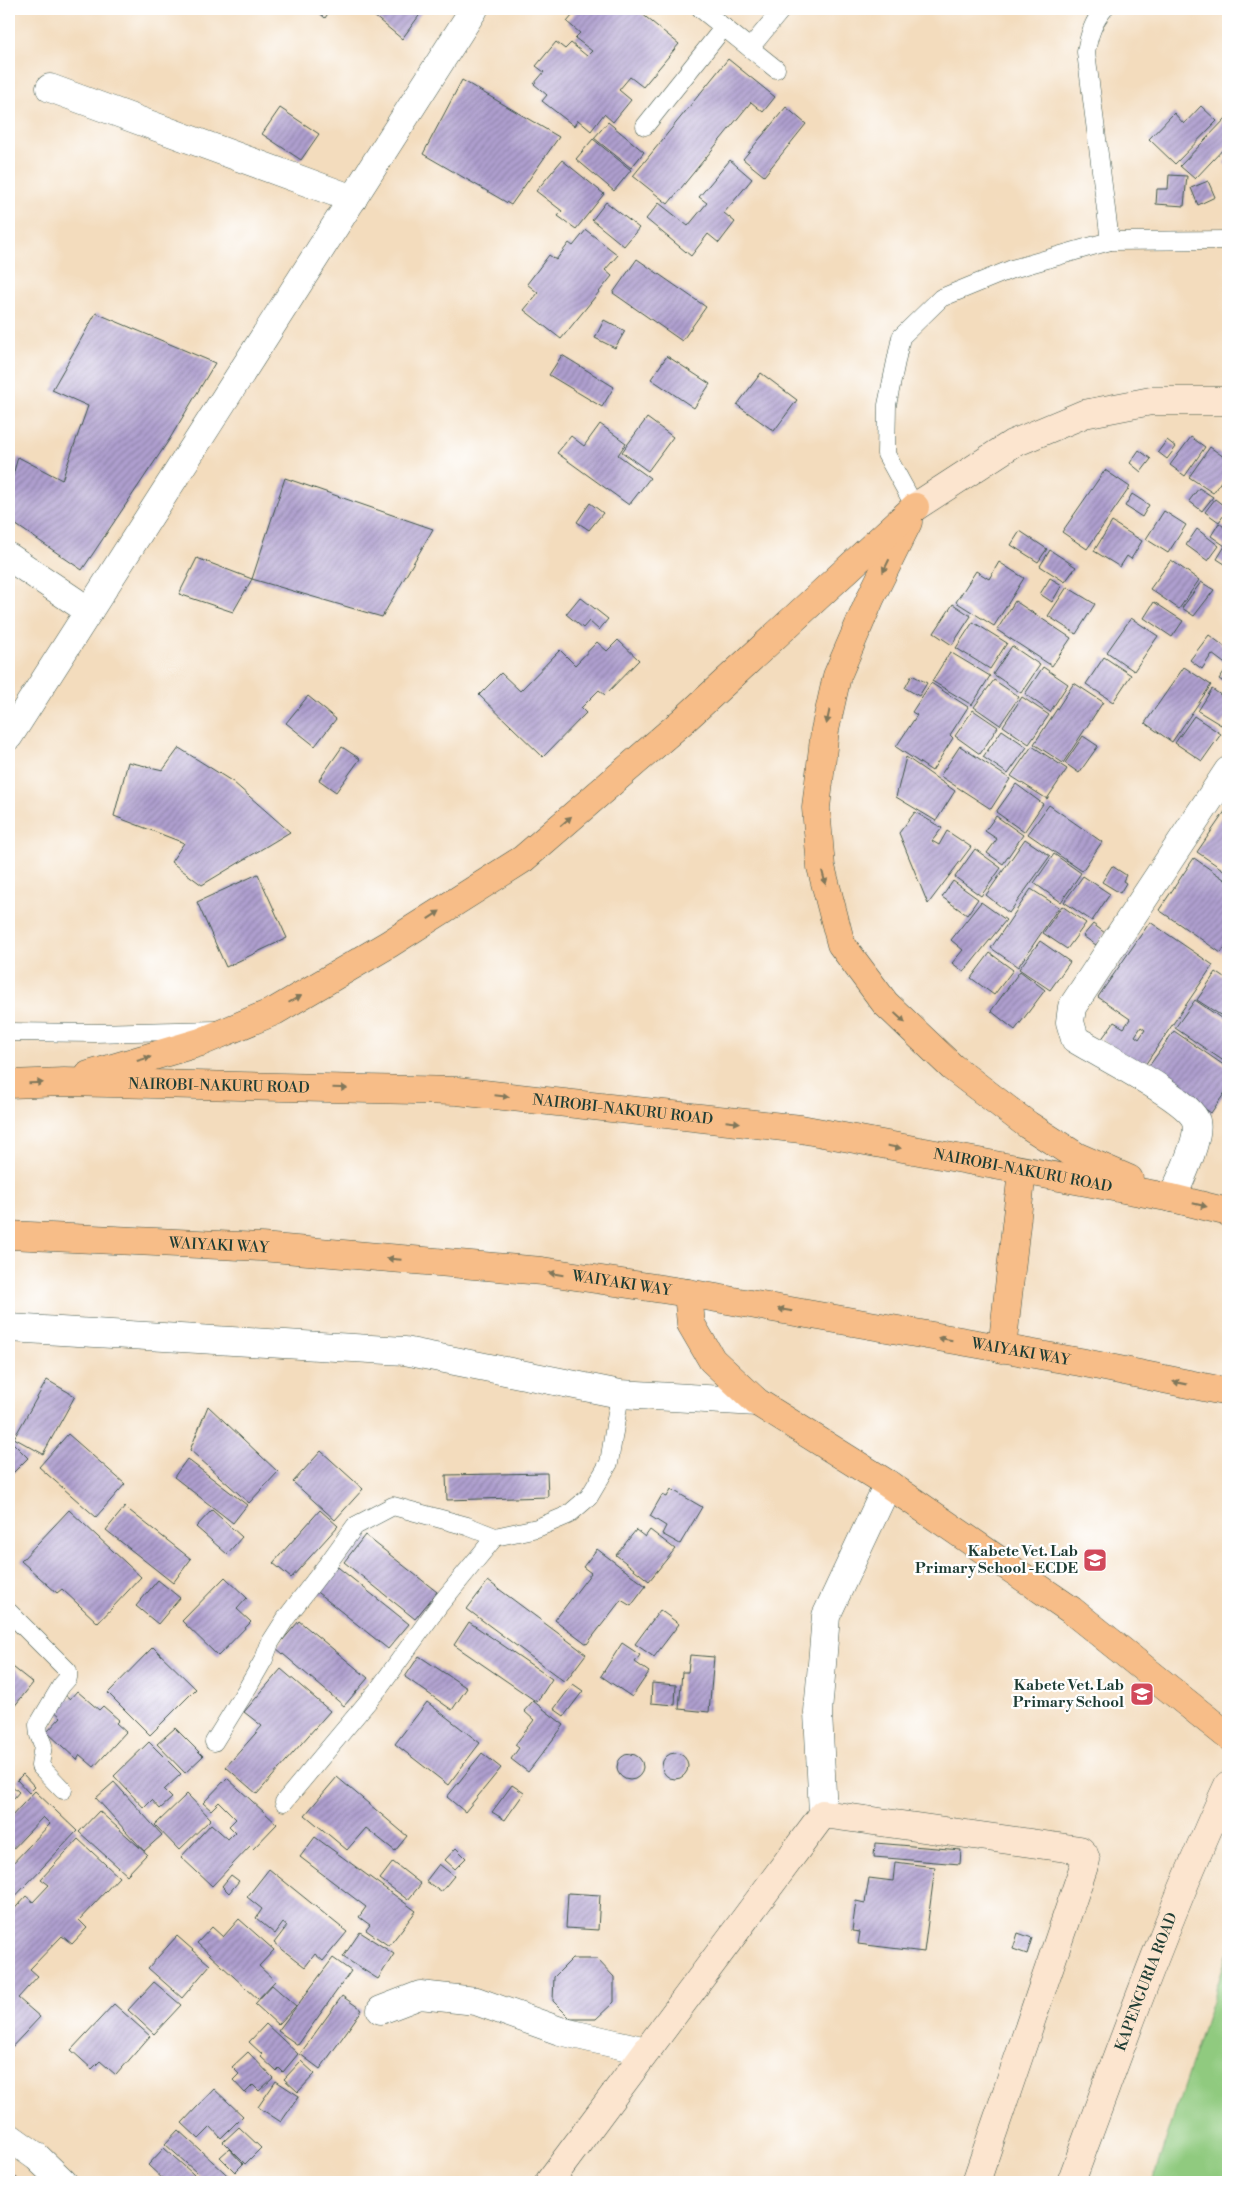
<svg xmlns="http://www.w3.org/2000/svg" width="1237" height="2191" font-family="'Libre Bodoni',serif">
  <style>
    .pitch { fill: #90ca7f; stroke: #58845a }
    .building { fill: url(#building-hatch); fill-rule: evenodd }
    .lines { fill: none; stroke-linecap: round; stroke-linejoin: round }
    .lane-casing { stroke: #3f5549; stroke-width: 19 }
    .street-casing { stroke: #3f5549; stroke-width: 29 }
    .secondary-casing { stroke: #3f5549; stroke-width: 29 }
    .highway-casing { stroke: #3f5549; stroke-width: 29 }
    .lane { stroke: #fff; stroke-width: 18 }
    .street { stroke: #fff; stroke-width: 28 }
    .secondary { stroke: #fce5cf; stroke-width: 28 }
    .highway { stroke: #f7bd88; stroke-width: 28 }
    .oneway { fill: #80775a }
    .labels { text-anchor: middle; stroke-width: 4.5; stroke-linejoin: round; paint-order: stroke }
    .street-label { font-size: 15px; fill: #1f3d34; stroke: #fff }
    .poi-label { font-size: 15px; font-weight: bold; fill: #1f3d34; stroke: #fff; text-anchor: end }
  </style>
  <defs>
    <pattern id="building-hatch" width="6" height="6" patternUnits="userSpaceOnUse" patternTransform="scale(1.25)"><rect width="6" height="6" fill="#af9fcf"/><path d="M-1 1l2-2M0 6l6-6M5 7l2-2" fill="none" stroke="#8e83a9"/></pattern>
  </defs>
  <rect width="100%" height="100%" fill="#fff"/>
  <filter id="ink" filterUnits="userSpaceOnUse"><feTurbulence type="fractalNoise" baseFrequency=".02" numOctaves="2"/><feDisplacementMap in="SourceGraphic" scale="10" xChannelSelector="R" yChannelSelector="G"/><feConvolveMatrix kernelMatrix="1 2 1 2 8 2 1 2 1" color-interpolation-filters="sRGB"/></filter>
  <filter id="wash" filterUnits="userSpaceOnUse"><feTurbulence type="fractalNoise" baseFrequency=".0096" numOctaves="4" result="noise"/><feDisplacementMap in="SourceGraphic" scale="20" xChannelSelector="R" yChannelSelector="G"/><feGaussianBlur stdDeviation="1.12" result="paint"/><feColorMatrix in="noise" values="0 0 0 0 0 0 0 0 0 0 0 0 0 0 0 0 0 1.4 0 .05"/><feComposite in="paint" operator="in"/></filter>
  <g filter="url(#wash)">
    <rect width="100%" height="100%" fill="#f3dcbd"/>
    <polygon class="pitch" points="1228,1952 1228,2182 1152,2182"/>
    <g id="blocks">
      <g class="building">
        <polygon points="315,9 331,9 325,18"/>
        <polygon points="369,9 424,9 402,39 368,11"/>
        <polygon points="578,9 636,9 679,44 643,87 630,77 619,90 631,100 613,122 604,114 591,131 578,120 574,126 542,101 547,95 534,84 544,72 536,66 556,42 565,49 571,43 587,56 592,51 575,38 580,33 567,22"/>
        <polygon points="728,59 775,97 763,112 751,102 668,204 633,176"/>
        <polygon points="462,80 559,137 511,205 423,154"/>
        <polygon points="1201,106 1217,121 1175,164 1149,139 1174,113 1184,124"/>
        <polygon points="786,107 806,124 764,176 743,159"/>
        <polygon points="280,108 319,134 301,160 262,134"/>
        <polygon points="1228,116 1228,144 1195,179 1180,166"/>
        <polygon points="608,122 644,152 631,168 594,138"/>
        <polygon points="593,139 631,170 614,191 576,159"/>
        <polygon points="1228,148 1228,167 1224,163 1228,158 1223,153"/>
        <polygon points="562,160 604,194 576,229 558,216 562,211 536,191"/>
        <polygon points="730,160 752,179 724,213 735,222 719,243 708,234 691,256 646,219 659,203 688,226 707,203 699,197"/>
        <polygon points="1169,175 1187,176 1184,206 1156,204 1157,189 1168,189"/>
        <polygon points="1208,181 1215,197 1198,205 1191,188"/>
        <polygon points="606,202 639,228 624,246 592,220"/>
        <polygon points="586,230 618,255 605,270 612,276 561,339 524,310 538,293 527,284 549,255 556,260 569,243 573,246"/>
        <polygon points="637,259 706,307 682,341 613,293"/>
        <polygon points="96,313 215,363 169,440 82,570 9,520 9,489 18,457 62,480 88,406 52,390"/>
        <polygon points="604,320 625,331 615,348 595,338"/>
        <polygon points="562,355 614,387 602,407 549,375"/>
        <polygon points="667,356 710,384 694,408 651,379"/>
        <polygon points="761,373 797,400 774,431 737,405"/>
        <polygon points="647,418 673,437 648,471 622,452"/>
        <polygon points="600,424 626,443 618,455 650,478 629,505 557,453 571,436 584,446"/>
        <polygon points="1191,437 1205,447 1185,476 1170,465"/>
        <polygon points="1167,440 1176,447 1167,459 1158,452"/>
        <polygon points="1210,447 1228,460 1228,471 1213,493 1189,477"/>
        <polygon points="1139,450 1151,459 1141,472 1130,463"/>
        <polygon points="1105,470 1130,487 1087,549 1062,532"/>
        <polygon points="285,478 433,529 382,617 252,579"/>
        <polygon points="1199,488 1213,497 1202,511 1189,501"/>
        <polygon points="1132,494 1149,505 1142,517 1125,506"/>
        <polygon points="1215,499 1228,509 1219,522 1205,512"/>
        <polygon points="590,503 603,513 589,530 577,522"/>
        <polygon points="1164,511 1186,525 1168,553 1146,539"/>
        <polygon points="1112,522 1142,541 1131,559 1127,556 1120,567 1094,551"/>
        <polygon points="1219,523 1228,530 1228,566 1217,559 1225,546 1211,536"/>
        <polygon points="1197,529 1219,546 1208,561 1186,545"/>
        <polygon points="1020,531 1047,549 1038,562 1011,545"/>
        <polygon points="1050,550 1076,567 1065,582 1040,566"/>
        <polygon points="197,558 252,579 233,612 179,594"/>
        <polygon points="1171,560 1199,580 1179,609 1150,589"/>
        <polygon points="999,562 1024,578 994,626 956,602 976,571 989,579"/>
        <polygon points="1050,578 1062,585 1052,602 1040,594"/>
        <polygon points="1201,582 1214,590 1194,616 1182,608"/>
        <polygon points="1067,587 1095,604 1076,634 1048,616"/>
        <polygon points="580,597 608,619 599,630 589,621 583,628 566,614"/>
        <polygon points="1015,601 1071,638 1052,666 997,630"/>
        <polygon points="1154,602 1183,621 1172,637 1144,618"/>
        <polygon points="953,604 971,616 952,645 934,633"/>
        <polygon points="1131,618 1158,636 1134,671 1107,652"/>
        <polygon points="973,622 1007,643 990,669 956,648"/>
        <polygon points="1209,635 1228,649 1228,666 1212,654 1202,669 1190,660"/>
        <polygon points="618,640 639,660 605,695 599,690 581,708 586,713 543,757 479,695 501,673 520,691 560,650 575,665 597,642 607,651"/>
        <polygon points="1012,646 1040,665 1021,693 993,674"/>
        <polygon points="950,652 990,676 972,705 932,681"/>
        <polygon points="1104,657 1131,675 1113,702 1086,684"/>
        <polygon points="1228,666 1228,685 1219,679"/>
        <polygon points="1043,667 1068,684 1050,712 1025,694"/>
        <polygon points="1184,667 1211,685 1172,742 1145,723"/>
        <polygon points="912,675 927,683 919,696 905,688"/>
        <polygon points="994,680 1019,697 1000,725 974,707"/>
        <polygon points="931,683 968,707 950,735 953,738 932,771 896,747 917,715 912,712"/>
        <polygon points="1074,683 1103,702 1063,763 1034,744"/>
        <polygon points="1212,689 1228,700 1228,714 1221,725 1198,711"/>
        <polygon points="308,696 336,719 315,746 286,723"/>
        <polygon points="1022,697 1049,715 1029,744 1003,726"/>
        <polygon points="973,710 998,727 980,754 955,736"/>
        <polygon points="1194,716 1221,734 1202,761 1175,743"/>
        <polygon points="1002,730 1027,747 1008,774 983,757"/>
        <polygon points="1083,736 1098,746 1079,773 1065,763"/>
        <polygon points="960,746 1010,779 991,809 940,776"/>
        <polygon points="1032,746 1067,769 1047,799 1011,776"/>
        <polygon points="342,747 360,759 336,792 319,780"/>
        <polygon points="179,748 233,782 290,832 202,885 171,862 184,843 114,816 128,762 163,770"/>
        <polygon points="906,757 955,791 936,821 896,797"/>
        <polygon points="1016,784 1043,804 1024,832 996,812"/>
        <polygon points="1049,805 1102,842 1082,871 1028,834"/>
        <polygon points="1228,807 1228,873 1197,852"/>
        <polygon points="915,812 942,828 932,841 939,845 947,831 971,847 928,904 899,833"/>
        <polygon points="996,816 1023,835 1003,864 987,853 997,839 985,831"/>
        <polygon points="1025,839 1050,856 1009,913 986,895"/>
        <polygon points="975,849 1001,868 981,896 955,877"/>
        <polygon points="1054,854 1081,873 1061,902 1034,883"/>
        <polygon points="1194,858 1228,882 1228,942 1221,953 1159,910"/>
        <polygon points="1112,866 1126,875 1123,881 1126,883 1120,893 1102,882"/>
        <polygon points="258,874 287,938 226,967 197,902"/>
        <polygon points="1083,876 1110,894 1092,921 1064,902"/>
        <polygon points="953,881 978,899 967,915 942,897"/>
        <polygon points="1031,889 1059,907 1018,967 991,948"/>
        <polygon points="981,902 1006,920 964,972 952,963 963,950 951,940"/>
        <polygon points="1062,906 1086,923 1067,949 1043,933"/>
        <path d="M 1150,922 L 1213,965 L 1143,1068 L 1101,1040 L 1114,1022 L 1124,1028 L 1130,1019 L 1098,997 ZM 1141,1027 L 1145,1030 L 1139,1039 L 1135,1036 Z"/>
        <polygon points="1093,924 1105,933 1096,945 1083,936"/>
        <polygon points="1040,941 1070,962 1050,990 1019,969"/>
        <polygon points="990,953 1013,970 994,995 971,978"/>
        <polygon points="1020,971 1045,990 1015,1030 991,1011"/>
        <polygon points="1216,972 1228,980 1228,1020 1197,1000"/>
        <polygon points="1195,1000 1228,1023 1228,1064 1175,1028"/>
        <polygon points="1174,1031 1228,1068 1228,1088 1211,1113 1147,1069"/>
        <polygon points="47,1380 75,1396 43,1454 14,1438"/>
        <polygon points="208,1406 278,1472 249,1503 190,1450"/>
        <polygon points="68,1434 125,1484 96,1517 39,1467"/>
        <polygon points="9,1439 28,1458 9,1477"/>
        <polygon points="321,1451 363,1489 335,1520 293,1482"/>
        <polygon points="187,1459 247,1505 233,1523 174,1477"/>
        <polygon points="547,1473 548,1497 447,1500 446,1475"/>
        <polygon points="671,1489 702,1507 680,1544 662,1534 666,1526 650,1516 662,1495 667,1497"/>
        <polygon points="125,1507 191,1559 173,1583 106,1530"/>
        <polygon points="69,1510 141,1577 98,1623 62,1589 57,1593 21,1561"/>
        <polygon points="212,1510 242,1537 227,1554 196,1527"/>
        <polygon points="320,1510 338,1526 291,1578 273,1563"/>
        <polygon points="636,1530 645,1537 650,1530 675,1549 649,1581 616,1555"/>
        <polygon points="365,1535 437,1592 415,1619 344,1562"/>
        <polygon points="597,1549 646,1586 631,1606 621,1600 587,1644 555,1620 591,1573 583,1567"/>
        <polygon points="334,1564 409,1624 388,1649 313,1589"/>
        <polygon points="225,1577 247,1598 237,1609 251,1622 218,1656 182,1621"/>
        <polygon points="158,1580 180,1598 158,1624 136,1606"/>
        <polygon points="488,1581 586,1654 565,1682 467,1609"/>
        <polygon points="660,1610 679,1624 654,1657 635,1644"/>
        <polygon points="299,1621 368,1678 344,1706 276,1648"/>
        <polygon points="469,1622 552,1679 537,1702 454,1645"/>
        <polygon points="622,1643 640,1655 635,1662 649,1672 632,1697 601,1676"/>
        <polygon points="153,1647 196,1689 150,1735 108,1693"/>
        <polygon points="690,1655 714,1657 709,1712 679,1709 682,1672 688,1672"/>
        <polygon points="419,1656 467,1688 452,1710 405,1677"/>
        <polygon points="9,1664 33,1683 9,1713"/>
        <polygon points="281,1669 330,1711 257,1794 226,1767 262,1726 244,1712"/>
        <polygon points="652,1683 676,1685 675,1705 651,1703"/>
        <polygon points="573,1684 583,1691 564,1716 554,1709"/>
        <polygon points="77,1691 99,1710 103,1706 119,1720 116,1723 126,1732 94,1767 80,1755 77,1760 47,1732 61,1717 51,1708 64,1694 70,1699"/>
        <polygon points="533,1701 564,1725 528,1772 511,1759 519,1748 515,1745 534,1720 524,1711"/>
        <polygon points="427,1702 480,1743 448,1785 395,1744"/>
        <polygon points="175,1728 203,1756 185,1773 157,1744"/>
        <polygon points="149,1742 181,1774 164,1790 172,1798 160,1809 152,1800 144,1808 114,1776"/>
        <circle cx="675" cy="1766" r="13"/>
        <polygon points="482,1753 501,1768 465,1812 447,1797"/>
        <circle cx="630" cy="1767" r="13"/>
        <polygon points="23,1774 35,1787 29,1793 17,1780"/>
        <polygon points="337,1777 407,1836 395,1851 366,1828 347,1850 305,1815"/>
        <polygon points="227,1778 277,1824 253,1849 250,1846 212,1886 181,1857 211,1824 228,1839 235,1832 229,1826 236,1819 219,1802 211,1810 203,1803"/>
        <polygon points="114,1782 162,1835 144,1851 96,1798"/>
        <polygon points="9,1783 19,1792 9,1804"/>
        <polygon points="512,1785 524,1793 505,1820 492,1812"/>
        <polygon points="35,1791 77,1831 9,1903 9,1867 50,1824 43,1817 9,1853 9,1819"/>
        <polygon points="187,1794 211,1819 179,1850 155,1825"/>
        <polygon points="99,1811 147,1854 127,1875 79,1832"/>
        <polygon points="315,1837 416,1911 389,1946 366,1930 370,1925 359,1917 366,1907 300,1857"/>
        <polygon points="78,1839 119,1877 79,1920 87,1928 72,1944 62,1936 30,1969 38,1976 18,1998 40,2017 9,2050 9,1915 26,1896 33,1902 49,1885 41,1879"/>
        <polygon points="875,1843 961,1850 960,1864 874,1857"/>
        <polygon points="456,1848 466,1858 455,1869 445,1860"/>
        <polygon points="393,1862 421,1884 408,1900 380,1879"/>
        <polygon points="895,1862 935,1867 924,1952 858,1944 860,1932 852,1931 856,1901 865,1903 869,1878 893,1881"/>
        <polygon points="439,1864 454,1876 441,1892 426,1881"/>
        <polygon points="269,1869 347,1932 323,1961 315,1954 305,1967 274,1943 287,1926 283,1923 275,1934 256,1918 262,1909 247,1897"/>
        <polygon points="231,1875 239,1881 229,1893 222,1886"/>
        <polygon points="568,1893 600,1895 598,1930 566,1928"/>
        <polygon points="239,1919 274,1950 259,1966 275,1981 258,1999 197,1943 212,1927 223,1937"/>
        <polygon points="360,1932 394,1954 378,1979 343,1957"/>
        <polygon points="1018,1933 1032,1938 1027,1954 1013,1949"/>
        <polygon points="177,1936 210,1965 182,1998 148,1968"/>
        <polygon points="333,1958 351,1971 298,2045 278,2031"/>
        <polygon points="572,1959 597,1959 614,1977 614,2002 596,2019 571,2019 553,2001 554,1977"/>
        <polygon points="154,1982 181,2005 154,2034 128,2010"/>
        <polygon points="272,1985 296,2006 278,2025 255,2004"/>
        <polygon points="342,1996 362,2010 320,2069 300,2054"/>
        <polygon points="114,2004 150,2036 116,2075 100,2061 92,2069 71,2050"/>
        <polygon points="266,2024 298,2054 283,2072 279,2068 276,2071 260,2056 262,2054 249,2042"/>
        <polygon points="248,2052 273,2078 259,2091 253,2085 245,2093 233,2080 239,2074 232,2067"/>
        <polygon points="301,2061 315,2074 298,2092 284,2079"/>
        <polygon points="276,2081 299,2096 281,2122 258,2107"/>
        <polygon points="214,2089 243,2116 221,2138 211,2127 199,2139 182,2123"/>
        <polygon points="239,2127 261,2148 245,2164 223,2142"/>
        <polygon points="178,2130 235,2182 207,2182 165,2144"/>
        <polygon points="164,2148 202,2182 166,2182 148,2165"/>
        <polygon points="229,2149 243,2164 235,2172 220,2157"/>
        <polygon points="9,2171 21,2182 9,2182"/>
      </g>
    </g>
  </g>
  <g filter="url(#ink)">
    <use href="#blocks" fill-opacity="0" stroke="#3f5549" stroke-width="1"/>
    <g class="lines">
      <g class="lane-casing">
        <g id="lane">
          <polyline points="701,9 776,69"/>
          <path d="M 1104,9 C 1093,22 1089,35 1086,52 L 1110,241"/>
          <polyline points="750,48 782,9"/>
          <polyline points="645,126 724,27"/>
          <polyline points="915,507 886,454 887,405 901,337 941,298 1012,269 1110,241 1228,240"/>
          <polyline points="9,1032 94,1033 216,1030"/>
          <polyline points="9,1612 68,1671 68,1678 61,1686 38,1725 39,1735 43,1745 40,1766 63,1790"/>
          <polyline points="214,1742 248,1687 264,1659 270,1643 286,1618 329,1562 355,1526 393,1506 467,1526 495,1537 537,1528 568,1515 589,1497 609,1463 620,1394"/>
          <polyline points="284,1802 380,1687 440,1604 495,1537"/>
        </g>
      </g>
      <g class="street-casing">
        <g id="street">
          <polyline points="50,88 353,199"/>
          <polyline points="9,557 89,611"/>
          <polyline points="9,736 474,9"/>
          <path d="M 1172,1198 C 1179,1182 1201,1138 1196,1121 C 1188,1098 1099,1054 1075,1039 L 1070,1022 L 1072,1007 L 1228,771"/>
          <polyline points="9,1328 405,1351 620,1394 757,1402"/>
          <polyline points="823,1814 818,1712 826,1616 888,1484"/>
          <polyline points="381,2010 420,1995 476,2001 560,2031 646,2051"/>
          <polyline points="9,2137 37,2157 63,2182"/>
        </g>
      </g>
      <g class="secondary-casing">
        <g id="secondary">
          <polyline points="915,507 1012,444 1084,414 1151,401 1228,401"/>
          <polyline points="549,2182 823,1814 1080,1850 1084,1854 1086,1860 976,2182"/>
          <path id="s1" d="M 1071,2182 C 1120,2049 1168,1914 1228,1785"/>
        </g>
      </g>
      <g class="highway-casing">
        <g id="highway">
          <polyline points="908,522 871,597 837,676 825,730 816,808 821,867 841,944 885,1003 952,1067 1028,1125 1076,1156 1129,1179"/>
          <polyline points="89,1075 201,1042 275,1011 389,944 523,859 684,720 915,507"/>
          <path id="s2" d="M 9,1084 L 64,1082 L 457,1091 L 801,1129 L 1172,1198 L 1228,1212"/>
          <path id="s3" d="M 9,1235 L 261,1247 L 542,1271 L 688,1293 L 1080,1362 L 1228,1392"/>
          <polyline points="688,1293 691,1324 712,1360 757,1402 888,1484 1071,1610 1228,1736"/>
          <polyline points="1002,1349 1022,1172"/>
        </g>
      </g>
      <use href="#lane" class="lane"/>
      <use href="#street" class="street"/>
      <use href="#secondary" class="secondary"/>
      <use href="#highway" class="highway"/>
    </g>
    <defs><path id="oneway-solid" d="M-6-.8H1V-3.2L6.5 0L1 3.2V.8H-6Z" transform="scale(1.25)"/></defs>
    <g class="oneway">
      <use href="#oneway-solid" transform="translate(886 566) rotate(116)"/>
      <use href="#oneway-solid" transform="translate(828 717) rotate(102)"/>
      <use href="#oneway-solid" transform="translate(566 821) rotate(-41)"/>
      <use href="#oneway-solid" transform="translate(824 878) rotate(75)"/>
      <use href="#oneway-solid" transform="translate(434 915) rotate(-33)"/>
      <use href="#oneway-solid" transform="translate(295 999) rotate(-30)"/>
      <use href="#oneway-solid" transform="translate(900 1018) rotate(43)"/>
      <use href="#oneway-solid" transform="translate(144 1059) rotate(-16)"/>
      <use href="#oneway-solid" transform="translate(36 1083) rotate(-2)"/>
      <use href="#oneway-solid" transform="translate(340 1088) rotate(1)"/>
      <use href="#oneway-solid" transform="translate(502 1096) rotate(6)"/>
      <use href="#oneway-solid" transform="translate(733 1122) rotate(6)"/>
      <use href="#oneway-solid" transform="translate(894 1147) rotate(11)"/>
      <use href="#oneway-solid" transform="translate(1200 1205) rotate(14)"/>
      <use href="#oneway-solid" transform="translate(394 1259) rotate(-175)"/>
      <use href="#oneway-solid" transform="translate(556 1274) rotate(-171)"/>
      <use href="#oneway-solid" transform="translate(785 1310) rotate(-170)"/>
      <use href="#oneway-solid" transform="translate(945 1339) rotate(-170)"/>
      <use href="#oneway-solid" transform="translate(1180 1383) rotate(-169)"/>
    </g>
  </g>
  <defs>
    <g id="school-square" transform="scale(1.25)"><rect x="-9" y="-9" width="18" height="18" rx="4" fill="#d1495b" stroke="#fff"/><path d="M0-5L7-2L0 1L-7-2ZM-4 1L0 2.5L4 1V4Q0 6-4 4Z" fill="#fff"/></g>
  </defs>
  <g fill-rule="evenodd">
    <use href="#school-square" x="1095" y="1560"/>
    <use href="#school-square" x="1142" y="1694"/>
  </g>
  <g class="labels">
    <g class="street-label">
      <text dy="5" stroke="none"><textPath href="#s2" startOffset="210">NAIROBI-NAKURU ROAD</textPath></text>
      <text dy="5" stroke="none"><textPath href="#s2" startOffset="615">NAIROBI-NAKURU ROAD</textPath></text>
      <text dy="5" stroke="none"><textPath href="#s2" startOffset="1020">NAIROBI-NAKURU ROAD</textPath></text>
      <text dy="5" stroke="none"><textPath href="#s3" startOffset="210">WAIYAKI WAY</textPath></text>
      <text dy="5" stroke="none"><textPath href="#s3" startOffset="615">WAIYAKI WAY</textPath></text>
      <text dy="5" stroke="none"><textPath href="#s3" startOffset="1020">WAIYAKI WAY</textPath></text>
      <text dy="5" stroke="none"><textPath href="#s1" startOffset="214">KAPENGURIA ROAD</textPath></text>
    </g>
    <g class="poi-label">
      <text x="1078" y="1556">Kabete Vet. Lab<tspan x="1078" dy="17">Primary School -ECDE</tspan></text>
      <text x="1124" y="1690">Kabete Vet. Lab<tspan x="1124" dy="17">Primary School</tspan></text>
    </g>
  </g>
  <rect width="1237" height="2191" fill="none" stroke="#fff" stroke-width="30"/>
</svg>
